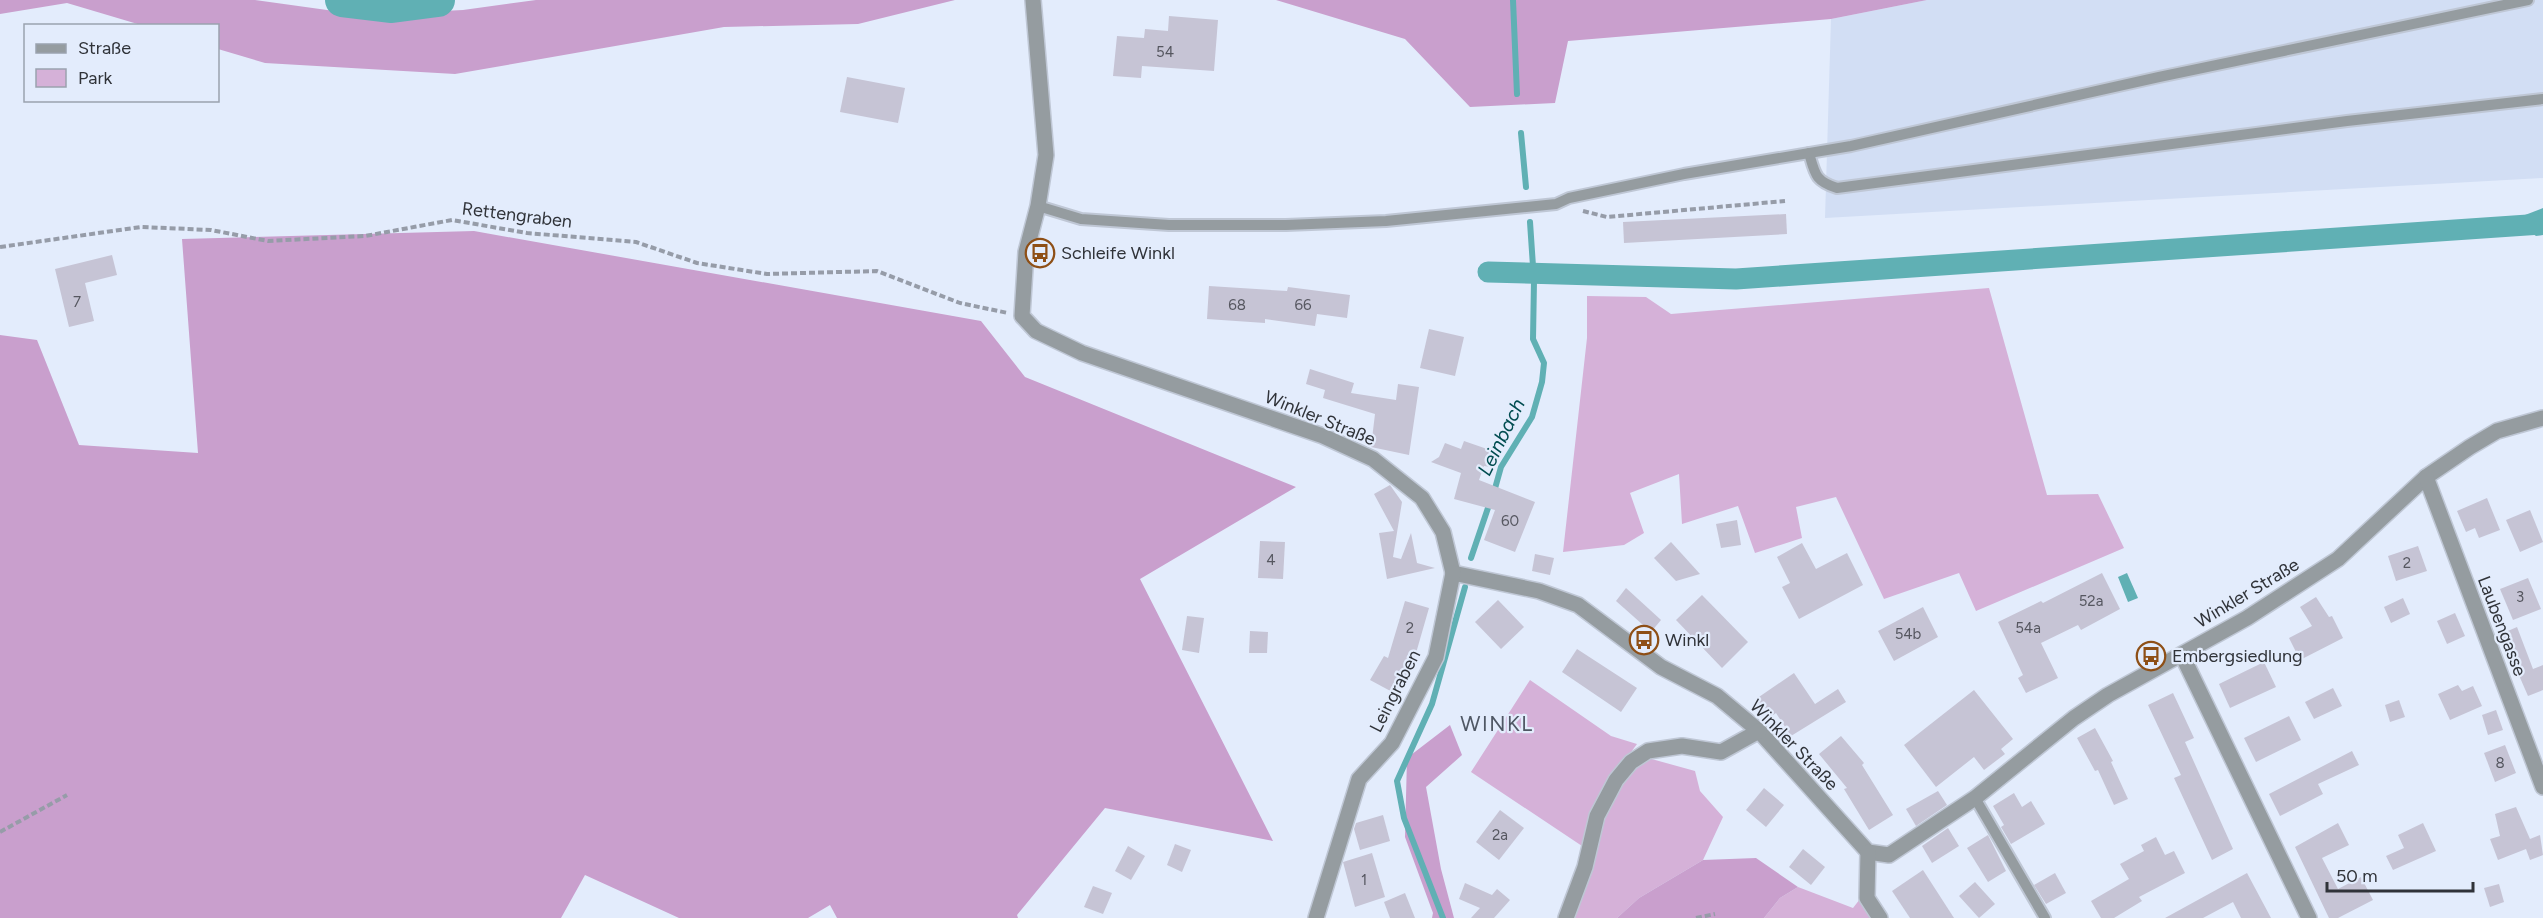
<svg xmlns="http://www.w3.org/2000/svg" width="2543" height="918" font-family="Figtree,sans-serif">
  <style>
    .built { fill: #d2def4 }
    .green { fill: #d5b1d8 }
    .forest { fill: #c99fcd }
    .water { fill: #60b0b4 }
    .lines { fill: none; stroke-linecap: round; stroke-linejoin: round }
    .stream { stroke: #60b0b4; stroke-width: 6 }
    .canal { stroke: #60b0b4; stroke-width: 21 }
    .river { stroke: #60b0b4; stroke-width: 34 }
    .building { fill: #c6c4d5 }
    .lane-casing { stroke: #bfc7d5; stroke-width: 14 }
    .street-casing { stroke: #bfc7d5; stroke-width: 18 }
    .path { stroke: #969ca8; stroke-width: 4; stroke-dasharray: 6 3; stroke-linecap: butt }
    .lane { stroke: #959ca0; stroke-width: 10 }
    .street { stroke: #959ca0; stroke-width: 15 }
    .labels { text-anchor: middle; stroke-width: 4.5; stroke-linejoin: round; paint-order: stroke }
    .number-label { font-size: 15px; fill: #565760 }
    .street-label { font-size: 18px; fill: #303339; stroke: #e3ecfc }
    .poi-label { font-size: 18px; fill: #303339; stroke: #e3ecfc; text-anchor: start }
    .water-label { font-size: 20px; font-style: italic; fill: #004c50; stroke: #e3ecfc }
    .quarter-label { font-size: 21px; letter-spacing: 1.5px; fill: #505865; stroke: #e3ecfc }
  </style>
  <rect width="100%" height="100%" fill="#e3ecfc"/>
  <polygon class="built" points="1927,0 2543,0 2543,178 1825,218 1831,19"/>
  <g class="green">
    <polygon points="1989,288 2047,495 2098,494 2124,548 1976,611 1959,573 1884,599 1836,497 1796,507 1802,538 1755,553 1738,506 1682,524 1679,474 1630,493 1644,533 1624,545 1563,552 1587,338 1587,296 1646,297 1671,314"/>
    <polygon points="1530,680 1611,736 1637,744 1626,759 1582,846 1471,772"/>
    <polygon points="1648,758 1695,771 1700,791 1723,817 1703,860 1639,898 1617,918 1575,918 1606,812 1629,771"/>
    <polygon points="1798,887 1853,908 1860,899 1871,918 1764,918 1780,898"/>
  </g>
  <g class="forest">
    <polygon points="0,0 255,0 363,15 463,10 536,0 955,0 858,24 724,27 455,74 265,63 218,49 218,26 141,25 67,3 0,14"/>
    <polygon points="1276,0 1927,0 1831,19 1568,41 1555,103 1470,107 1405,39"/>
    <polygon points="474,231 981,321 1025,377 1296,487 1140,579 1273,841 1105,808 1017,915 1018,918 837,918 830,905 808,918 679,918 585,875 561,918 0,918 0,335 37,340 79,445 198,453 182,239"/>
    <polygon points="1450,725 1462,755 1426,787 1441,869 1454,918 1432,918 1433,913 1405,837 1407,758"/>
    <polygon points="1756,858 1798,887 1780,898 1764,918 1617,918 1639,898 1703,860"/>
  </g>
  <g class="water">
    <polygon points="2543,208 2543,235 2536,236 2519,224 2525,215"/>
    <polygon points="2127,573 2138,598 2128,602 2118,577"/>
  </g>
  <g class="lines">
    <g class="stream">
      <polyline points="1513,0 1517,94"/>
      <polyline points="1521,133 1526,187"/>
      <polyline points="1494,492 1501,467 1532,417 1542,382 1544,363 1533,339 1534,281 1530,222"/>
      <polyline points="1471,558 1490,502"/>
      <polyline points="1443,918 1404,818 1397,781 1432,704 1465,587"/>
    </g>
    <polyline class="canal" points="1488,272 1736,279 2543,224"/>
    <polyline class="river" points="342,0 392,6 438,0"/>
  </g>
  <g class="building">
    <polygon points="1169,16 1218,20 1214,71 1142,66 1141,78 1113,76 1117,36 1144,38 1145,29 1168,31"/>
    <polygon points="847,77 905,88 898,123 840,112"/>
    <polygon points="1786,214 1787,234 1624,243 1623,222"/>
    <polygon points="112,255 117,275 85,283 94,321 69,327 55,269"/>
    <polygon points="1209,286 1287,291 1288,287 1350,295 1347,318 1317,314 1315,326 1265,319 1265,323 1207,319"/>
    <polygon points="1429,329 1464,337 1455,376 1420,368"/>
    <polygon points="1310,369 1354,383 1351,393 1396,400 1398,384 1419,387 1409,455 1371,447 1375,414 1323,398 1325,390 1306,384"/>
    <polygon points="1464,441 1490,450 1487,458 1491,460 1490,467 1484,466 1479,480 1535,502 1515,552 1484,540 1495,510 1454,499 1461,473 1431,462 1439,457 1445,443 1461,449"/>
    <polygon points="1390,485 1402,502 1393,557 1401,559 1411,533 1417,563 1435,568 1387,579 1379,533 1394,531 1374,494"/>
    <polygon points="2487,498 2500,530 2479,538 2475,528 2466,532 2457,511"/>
    <polygon points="2530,510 2543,542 2520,552 2506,520"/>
    <polygon points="1737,520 1741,545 1721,548 1716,524"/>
    <polygon points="1260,541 1285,542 1283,579 1258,578"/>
    <polygon points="1671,542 1700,574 1676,581 1654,558"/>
    <polygon points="1802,543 1816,569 1847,553 1863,585 1799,619 1782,587 1790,583 1777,557"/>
    <polygon points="2418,546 2427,571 2396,581 2388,556"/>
    <polygon points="1535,554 1554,558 1550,575 1532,571"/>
    <polygon points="2102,573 2120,609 2081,630 2078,625 2041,643 2058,678 2026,693 2018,678 2023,675 1998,622 2041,601 2043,603"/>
    <polygon points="2528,578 2541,609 2513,620 2500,589"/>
    <polygon points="1626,588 1661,620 1651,632 1616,601"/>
    <polygon points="1702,595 1748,642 1722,668 1676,620"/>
    <polygon points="2316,597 2329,617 2332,616 2343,638 2300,660 2289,638 2312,626 2300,607"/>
    <polygon points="2403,598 2410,614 2391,623 2384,607"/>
    <polygon points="1498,600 1524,627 1501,649 1475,622"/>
    <polygon points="1405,601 1429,608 1412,667 1396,694 1370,680 1384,656 1388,658"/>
    <polygon points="1923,607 1938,637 1894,661 1878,631"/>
    <polygon points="2455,613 2465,636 2447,644 2437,621"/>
    <polygon points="1187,616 1204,618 1199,653 1182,650"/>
    <polygon points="2517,627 2533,669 2543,665 2543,690 2528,696 2501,634"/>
    <polygon points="1250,631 1268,632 1267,653 1249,653"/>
    <polygon points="1577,649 1637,688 1621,712 1562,672"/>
    <polygon points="2264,662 2276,687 2230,708 2219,684"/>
    <polygon points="1794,673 1815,704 1838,689 1846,702 1791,736 1776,713 1769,718 1756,699"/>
    <polygon points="2458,685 2462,691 2473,686 2482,706 2450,720 2438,694"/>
    <polygon points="2333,688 2342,706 2314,719 2305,702"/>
    <polygon points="1974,690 2013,739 2001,749 2005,754 1984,770 1974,757 1936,787 1904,745"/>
    <polygon points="2173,693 2194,738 2185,742 2233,849 2212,860 2174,778 2181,775 2148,705"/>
    <polygon points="2399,700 2405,717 2390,722 2385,705"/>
    <polygon points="2496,710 2503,730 2488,735 2482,715"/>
    <polygon points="2289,716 2301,740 2256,762 2244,738"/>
    <polygon points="2095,728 2113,761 2111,762 2128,799 2114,805 2098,770 2095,771 2077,738"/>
    <polygon points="1841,736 1864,763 1862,765 1893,815 1869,830 1844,789 1847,788 1819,754"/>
    <polygon points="2505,745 2516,773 2495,782 2484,753"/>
    <polygon points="2352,751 2359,765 2318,784 2323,794 2280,816 2269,794"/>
    <polygon points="1764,788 1784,805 1766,827 1746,810"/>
    <polygon points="1938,791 1947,805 1916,826 1906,809"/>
    <polygon points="2014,793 2022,807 2031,801 2045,824 2011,844 2001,827 2004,825 1993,806"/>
    <polygon points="2516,807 2530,839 2540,835 2543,855 2530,860 2526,849 2498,860 2490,839 2500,836 2495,814"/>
    <polygon points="1500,810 1524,828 1499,860 1476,842"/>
    <polygon points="1383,815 1390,841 1360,850 1354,829 1356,823"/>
    <polygon points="2338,823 2349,845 2322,858 2338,889 2361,877 2373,900 2338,918 2329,918 2295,847"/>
    <polygon points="2423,823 2436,851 2393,870 2386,856 2404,848 2398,835"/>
    <polygon points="1948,828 1959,846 1932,863 1922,846"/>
    <polygon points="1988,835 2006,871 1988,882 1967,848"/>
    <polygon points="2156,837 2165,855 2174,851 2185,873 2139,897 2142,901 2114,918 2101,918 2091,901 2129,879 2120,864 2144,851 2141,845"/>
    <polygon points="1175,844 1191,850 1182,872 1167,865"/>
    <polygon points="1128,846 1145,856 1131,880 1115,871"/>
    <polygon points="1803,849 1825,867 1811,885 1789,867"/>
    <polygon points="1372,853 1385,897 1355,907 1343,862"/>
    <polygon points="1923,870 1954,918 1910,918 1892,891"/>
    <polygon points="2055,873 2066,893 2046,904 2034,885"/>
    <polygon points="2247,873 2271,918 2241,918 2233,902 2203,918 2165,918"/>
    <polygon points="1975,882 1995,904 1979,918 1959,896"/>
    <polygon points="1465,883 1492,895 1497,889 1510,900 1494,918 1471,918 1480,908 1459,899"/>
    <polygon points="2499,884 2504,902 2490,907 2484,888"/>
    <polygon points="1093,886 1112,893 1103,914 1084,907"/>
    <polygon points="1405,893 1415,918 1390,918 1384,902"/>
  </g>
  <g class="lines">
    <g class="lane-casing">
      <g id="lane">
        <path d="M 1809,153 C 1815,174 1815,181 1837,188 L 2347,121 L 2543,99"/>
        <polyline points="1038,206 1081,219 1169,225 1286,225 1386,221 1556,204 1569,198 1684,174 1851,146 2159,77 2528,0"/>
        <polyline points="1975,798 2045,918"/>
      </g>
    </g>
    <g class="street-casing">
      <g id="street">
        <polyline points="1033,0 1046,155 1038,206 1026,252 1022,316 1036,331 1082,353 1323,436 1373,459 1422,498 1443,532 1453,573 1539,591 1578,605 1661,667 1717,696 1759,731 1868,852 1889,855 1975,798 2074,718 2108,695 2247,618 2338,559 2426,477 2470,447 2497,431 2543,418"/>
        <polyline points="2426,477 2543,787"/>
        <polyline points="2182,655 2309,918"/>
        <polyline points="1868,852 1867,898 1880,918"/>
        <polyline points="1316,918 1359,779 1392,743 1436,657 1453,573"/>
        <polyline points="1566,918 1585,867 1597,816 1616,780 1631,762 1648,751 1682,746 1721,752 1759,731"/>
      </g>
    </g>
    <g class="path">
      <polyline points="1583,211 1607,217 1785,201"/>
      <polyline points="0,247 141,227 211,230 268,241 365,236 452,220 527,233 636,242 697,263 767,274 877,271 960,303 1008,313"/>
      <polyline points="0,832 67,795"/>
      <polyline points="1696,918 1715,914"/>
    </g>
    <use href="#lane" class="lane"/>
    <use href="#street" class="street"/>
  </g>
  <defs>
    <g id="bus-ring" transform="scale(1.5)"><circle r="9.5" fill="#e3ecfc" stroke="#8e4f16" stroke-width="1.5"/><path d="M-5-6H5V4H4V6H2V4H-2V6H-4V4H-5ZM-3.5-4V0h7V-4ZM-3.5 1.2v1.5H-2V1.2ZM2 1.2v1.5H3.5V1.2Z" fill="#8e4f16"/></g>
  </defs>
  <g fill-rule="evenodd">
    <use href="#bus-ring" x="1040" y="253"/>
    <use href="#bus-ring" x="1644" y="640"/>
    <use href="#bus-ring" x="2151" y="656"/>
  </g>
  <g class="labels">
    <g class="number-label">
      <text x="1165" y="57">54</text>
      <text x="77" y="307">7</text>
      <text x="1237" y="310">68</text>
      <text x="1303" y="310">66</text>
      <text x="1510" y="526">60</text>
      <text x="1271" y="565">4</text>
      <text x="2407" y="568">2</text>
      <text x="2520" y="602">3</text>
      <text x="2091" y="606">52a</text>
      <text x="1410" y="633">2</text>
      <text x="2028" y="633">54a</text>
      <text x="1908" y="639">54b</text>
      <text x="2500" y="768">8</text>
      <text x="1500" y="840">2a</text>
      <text x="1364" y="885">1</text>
    </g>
    <g class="street-label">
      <text transform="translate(517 215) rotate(7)" y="6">Rettengraben</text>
      <text transform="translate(1320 418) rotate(22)" y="6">Winkler Straße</text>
      <text transform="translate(2247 593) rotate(-31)" y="6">Winkler Straße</text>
      <text transform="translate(2502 626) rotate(69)" y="6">Laubengasse</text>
      <text transform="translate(1395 691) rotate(-63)" y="6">Leingraben</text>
      <text transform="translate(1794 745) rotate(46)" y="6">Winkler Straße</text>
    </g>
    <g class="poi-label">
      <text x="1061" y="259">Schleife Winkl</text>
      <text x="1665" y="646">Winkl</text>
      <text x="2172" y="662">Embergsiedlung</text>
    </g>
    <g class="water-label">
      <text transform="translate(1501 437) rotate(-64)" y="7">Leinbach</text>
    </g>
    <g class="quarter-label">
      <text x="1497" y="731">WINKL</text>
    </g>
  </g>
  <rect x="24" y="24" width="195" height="78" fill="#e3ecfc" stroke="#9ba2ae" stroke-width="1.5"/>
  <rect x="36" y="44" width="30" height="9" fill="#959ca0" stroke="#9ba2ae" stroke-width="1.5"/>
  <text x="78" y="54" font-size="18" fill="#303339">Straße</text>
  <rect x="36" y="69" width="30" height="18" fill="#d5b1d8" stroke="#9ba2ae" stroke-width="1.5"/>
  <text x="78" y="84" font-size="18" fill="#303339">Park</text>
  <path d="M2327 882v9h146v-9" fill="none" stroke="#303339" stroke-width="3"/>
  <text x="2336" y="882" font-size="18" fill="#303339" stroke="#e3ecfc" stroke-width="4.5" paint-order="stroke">50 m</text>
</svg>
